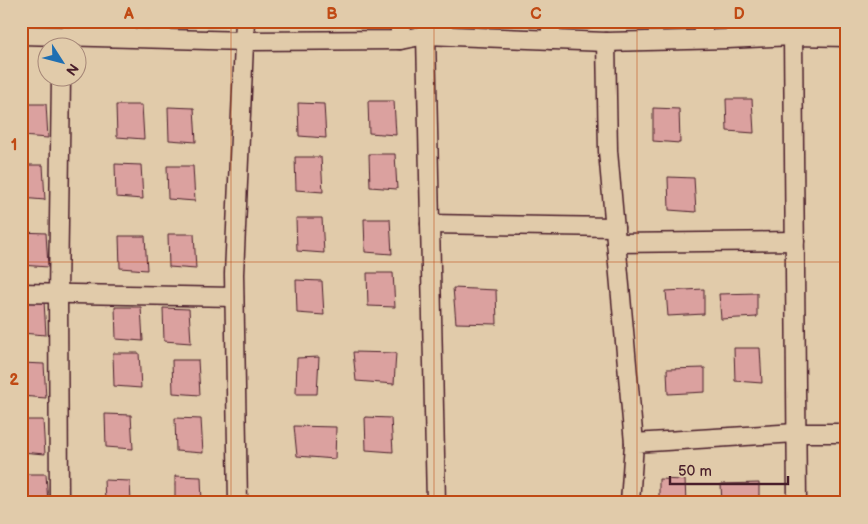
<svg xmlns="http://www.w3.org/2000/svg" width="868" height="524" font-family="'Balsamiq Sans',sans-serif">
  <style>
    .building { fill: #dba19f; stroke: #4a1f2b }
    .lines { fill: none; stroke-linecap: round; stroke-linejoin: round }
    .minor-casing { stroke: #4a1f2b; stroke-width: 21 }
    .minor { stroke: #e1cbaa; stroke-width: 18 }
    .grid { fill: none; stroke: #c04a14; stroke-width: 1; stroke-opacity: 0.55 }
    .neatline { fill: none; stroke: #c04a14; stroke-width: 2 }
    .grid-label { font-size: 16px; text-anchor: middle; font-weight: bold; fill: #c04a14 }
  </style>
  <rect width="100%" height="100%" fill="#e1cbaa"/>
  <filter id="ink" filterUnits="userSpaceOnUse"><feTurbulence type="fractalNoise" baseFrequency=".02" numOctaves="2"/><feDisplacementMap in="SourceGraphic" scale="10" xChannelSelector="R" yChannelSelector="G"/><feConvolveMatrix kernelMatrix="1 2 1 2 8 2 1 2 1" color-interpolation-filters="sRGB"/></filter>
  <g filter="url(#ink)">
    <g class="building">
      <polygon points="726,99 752,99 754,133 727,131"/>
      <polygon points="368,101 394,101 396,135 369,133"/>
      <polygon points="298,103 324,104 326,138 299,136"/>
      <polygon points="21,104 46,104 48,138 21,136"/>
      <polygon points="116,105 142,105 144,139 117,137"/>
      <polygon points="168,107 194,108 196,142 169,140"/>
      <polygon points="653,108 679,109 680,143 653,141"/>
      <polygon points="369,154 395,154 397,189 370,187"/>
      <polygon points="295,157 321,157 323,192 296,190"/>
      <polygon points="115,164 141,165 143,199 116,197"/>
      <polygon points="21,165 43,165 45,200 21,198"/>
      <polygon points="167,166 193,166 195,201 168,199"/>
      <polygon points="668,177 694,178 696,212 669,210"/>
      <polygon points="296,218 322,218 324,253 297,251"/>
      <polygon points="364,219 390,219 392,254 365,252"/>
      <polygon points="21,232 46,233 48,267 21,265"/>
      <polygon points="168,234 194,234 196,269 169,267"/>
      <polygon points="119,236 145,236 147,270 120,268"/>
      <polygon points="367,273 393,273 395,307 368,306"/>
      <polygon points="296,280 322,281 324,315 297,313"/>
      <polygon points="453,288 496,290 497,324 456,323"/>
      <polygon points="704,289 704,314 668,316 666,291"/>
      <polygon points="757,293 757,317 721,319 719,294"/>
      <polygon points="21,301 44,301 46,335 21,333"/>
      <polygon points="115,307 141,307 143,341 116,339"/>
      <polygon points="163,308 189,309 191,343 164,341"/>
      <polygon points="734,348 760,348 762,383 735,381"/>
      <polygon points="353,352 396,353 394,384 356,381"/>
      <polygon points="113,353 139,353 141,388 114,386"/>
      <polygon points="319,357 317,394 296,394 297,358"/>
      <polygon points="172,360 198,360 200,395 173,393"/>
      <polygon points="21,363 44,364 46,398 21,396"/>
      <polygon points="705,368 705,392 668,394 667,369"/>
      <polygon points="105,414 131,415 133,449 106,447"/>
      <polygon points="365,417 391,418 393,452 366,450"/>
      <polygon points="175,418 201,419 203,453 176,451"/>
      <polygon points="21,420 43,420 45,454 21,452"/>
      <polygon points="294,426 336,427 335,459 297,456"/>
      <polygon points="21,474 46,474 48,503 21,503"/>
      <polygon points="175,476 201,477 202,503 175,503"/>
      <polygon points="659,479 685,480 686,503 659,503"/>
      <polygon points="104,480 130,481 131,503 105,503"/>
      <polygon points="759,483 759,503 722,503 721,484"/>
    </g>
    <g class="lines">
      <g class="minor-casing">
        <g id="minor">
          <polyline points="400,21 400,40"/>
          <polyline points="703,21 703,39"/>
          <polyline points="842,21 842,37"/>
          <polyline points="21,35 245,41 400,40 426,35 606,42 728,39 793,36 847,37"/>
          <polyline points="426,35 436,503"/>
          <polyline points="793,36 797,503"/>
          <polyline points="551,40 551,21"/>
          <polyline points="606,42 608,151 634,443"/>
          <polyline points="430,224 615,227"/>
          <polyline points="616,243 795,241"/>
          <polyline points="21,293 234,297"/>
          <polyline points="59,503 58,294 61,78"/>
          <polyline points="238,503 234,274 245,21"/>
          <polyline points="630,503 634,443 796,433 847,433"/>
        </g>
      </g>
      <use href="#minor" class="minor"/>
    </g>
  </g>
  <path class="grid" d="M 231,21 L 231,503M 434,21 L 434,503M 637,21 L 637,503M 21,262 L 847,262"/>
  <rect width="868" height="524" fill="none" stroke="#e1cbaa" stroke-width="55"/>
  <g transform="translate(62 62) rotate(126)"><circle r="24" fill="#e1cbaa" stroke="#a58677"/>
  <path d="M0-4L9 19L0 12L-9 19Z" fill="#1f6fb2"/>
  <text y="-8" font-size="14" font-weight="bold" text-anchor="middle" fill="#4a1f2b">N</text>
  </g>
  <path d="M670 476v8h118v-8" fill="none" stroke="#4a1f2b" stroke-width="2.5"/>
  <text x="678" y="476" font-size="15" fill="#4a1f2b" stroke="#e1cbaa" stroke-width="4" paint-order="stroke">50 m</text>
  <rect x="28" y="28" width="812" height="468" class="neatline"/>
  <g class="grid-label">
    <text x="129" y="19">A</text>
    <text x="332" y="19">B</text>
    <text x="536" y="19">C</text>
    <text x="739" y="19">D</text>
    <text x="14" y="150">1</text>
    <text x="14" y="385">2</text>
  </g>
</svg>
